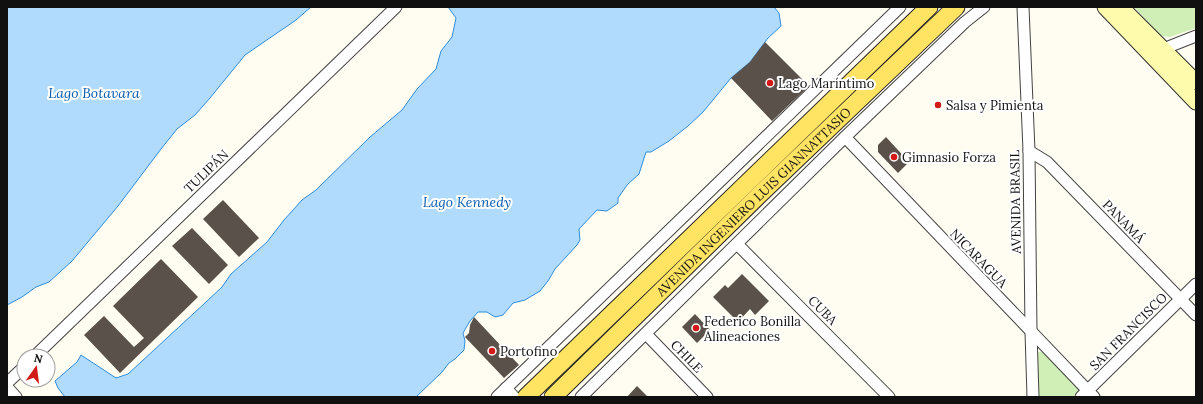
<svg xmlns="http://www.w3.org/2000/svg" width="1203" height="404" font-family="Lora,serif">
  <style>
    .green { fill: #d0efb6 }
    .water { fill: #b0dbfd; stroke: #2f8cdc }
    .building { fill: #5a514a }
    .lines { fill: none; stroke-linecap: round; stroke-linejoin: round }
    .street-casing { stroke: #434343; stroke-width: 13 }
    .secondary-casing { stroke: #323232; stroke-width: 17 }
    .primary-casing { stroke: #212121; stroke-width: 19 }
    .street { stroke: #fff; stroke-width: 11 }
    .secondary { stroke: #fffbad; stroke-width: 15 }
    .primary { stroke: #ffe362; stroke-width: 17 }
    .poi-dot { fill: #d11a17; stroke: #fff; stroke-width: 1.5 }
    .labels { text-anchor: middle; stroke-width: 4; stroke-linejoin: round; paint-order: stroke }
    .poi-label { font-size: 13px; fill: #101010; stroke: #fff; text-anchor: start }
    .street-label { font-size: 13px; fill: #101010; stroke: #fff }
    .water-label { font-size: 14px; font-style: italic; fill: #095db1; stroke: #fff }
  </style>
  <rect width="100%" height="100%" fill="#fffdf2"/>
  <g class="green">
    <polygon points="1134,7 1196,7 1196,28 1170,37 1161,36"/>
    <polygon points="1037,352 1042,352 1078,387 1078,392 1073,397 1038,397"/>
  </g>
  <g class="water">
    <polygon points="7,7 311,7 296,20 245,55 210,98 195,115 177,129 161,149 118,206 72,261 49,282 36,287 22,297 7,305"/>
    <polygon points="448,7 774,7 779,13 781,26 768,38 750,62 731,78 703,112 688,126 669,141 651,152 646,152 639,174 627,185 618,198 618,203 607,211 597,210 579,229 580,240 577,245 555,269 548,281 540,291 525,300 513,303 503,315 495,317 487,312 478,312 470,321 463,333 465,341 464,350 455,359 449,363 442,372 416,397 65,397 58,388 55,381 77,362 81,355 116,378 128,374 206,302 222,287 231,274 267,242 284,220 302,200 316,190 370,137 402,110 417,89 436,69 441,51 452,37 456,18"/>
  </g>
  <g class="building">
    <polygon points="765,42 809,86 772,121 731,78 750,62"/>
    <polygon points="886,137 909,162 898,173 878,152 878,145"/>
    <polygon points="223,200 259,238 239,257 203,219"/>
    <polygon points="192,228 228,265 209,284 172,246"/>
    <polygon points="161,259 198,297 120,373 84,335 104,316 134,347 144,338 113,306"/>
    <polygon points="742,274 769,301 755,315 750,309 738,322 713,297 725,285 728,288"/>
    <polygon points="695,314 710,330 697,343 682,327"/>
    <polygon points="474,317 519,365 504,378 465,337 469,333 470,325"/>
    <polygon points="637,386 648,397 627,397"/>
  </g>
  <g class="lines">
    <g class="street-casing">
      <g id="street">
        <polyline points="1023,7 1029,151 1031,332 1033,397"/>
        <polyline points="1158,51 1196,36"/>
        <polyline points="845,137 1094,397"/>
        <polyline points="1029,151 1047,162 1196,315"/>
        <polyline points="737,244 889,397"/>
        <polyline points="646,334 707,397"/>
        <polyline points="35,356 396,7"/>
        <polyline points="7,383 24,367"/>
        <polyline points="7,387 16,397"/>
        <polyline points="506,388 514,397"/>
        <polyline points="497,397 900,7"/>
        <polyline points="581,397 845,137 965,22 984,7"/>
        <polyline points="1081,397 1196,284"/>
      </g>
    </g>
    <g class="secondary-casing">
      <g id="secondary">
        <polyline points="1105,7 1196,102"/>
        <polyline points="1121,7 1196,82"/>
      </g>
    </g>
    <g class="primary-casing">
      <g id="primary">
        <polyline points="526,397 929,7"/>
        <path id="s1" d="M 553,397 L 758,196 L 956,7"/>
      </g>
    </g>
    <use href="#street" class="street"/>
    <use href="#secondary" class="secondary"/>
    <use href="#primary" class="primary"/>
  </g>
  <g class="poi-dot">
    <circle cx="770" cy="83" r="4"/>
    <circle cx="938" cy="105" r="4"/>
    <circle cx="894" cy="157" r="4"/>
    <circle cx="696" cy="328" r="4"/>
    <circle cx="492" cy="351" r="4"/>
  </g>
  <g class="labels">
    <g class="poi-label">
      <text x="778" y="88">Lago Maríntimo</text>
      <text x="946" y="110">Salsa y Pimienta</text>
      <text x="902" y="162">Gimnasio Forza</text>
      <text x="704" y="326">Federico Bonilla<tspan x="704" dy="15">Alineaciones</tspan></text>
      <text x="500" y="356">Portofino</text>
    </g>
    <g class="street-label">
      <text transform="translate(206 171) rotate(-44)" y="5">TULIPÁN</text>
      <text dy="5" stroke="none"><textPath href="#s1" startOffset="280">AVENIDA INGENIERO LUIS GIANNATTASIO</textPath></text>
      <text transform="translate(1015 202) rotate(-91)" y="5">AVENIDA BRASIL</text>
      <text transform="translate(1124 221) rotate(46)" y="5">PANAMÁ</text>
      <text transform="translate(979 258) rotate(46)" y="5">NICARAGUA</text>
      <text transform="translate(823 310) rotate(45)" y="5">CUBA</text>
      <text transform="translate(1128 331) rotate(-45)" y="5">SAN FRANCISCO</text>
      <text transform="translate(687 356) rotate(46)" y="5">CHILE</text>
    </g>
    <g class="water-label">
      <text x="94" y="98">Lago Botavara</text>
      <text x="467" y="207">Lago Kennedy</text>
    </g>
  </g>
  <rect width="1203" height="404" fill="none" stroke="#101010" stroke-width="16"/>
  <g transform="translate(36 368) rotate(14)"><circle r="19" fill="#ffffff" stroke="#9f9f9f"/>
  <path d="M0-3L7 15L0 10L-7 15Z" fill="#d11a17"/>
  <text y="-6" font-size="11" font-weight="bold" text-anchor="middle" fill="#101010">N</text>
  </g>
</svg>
